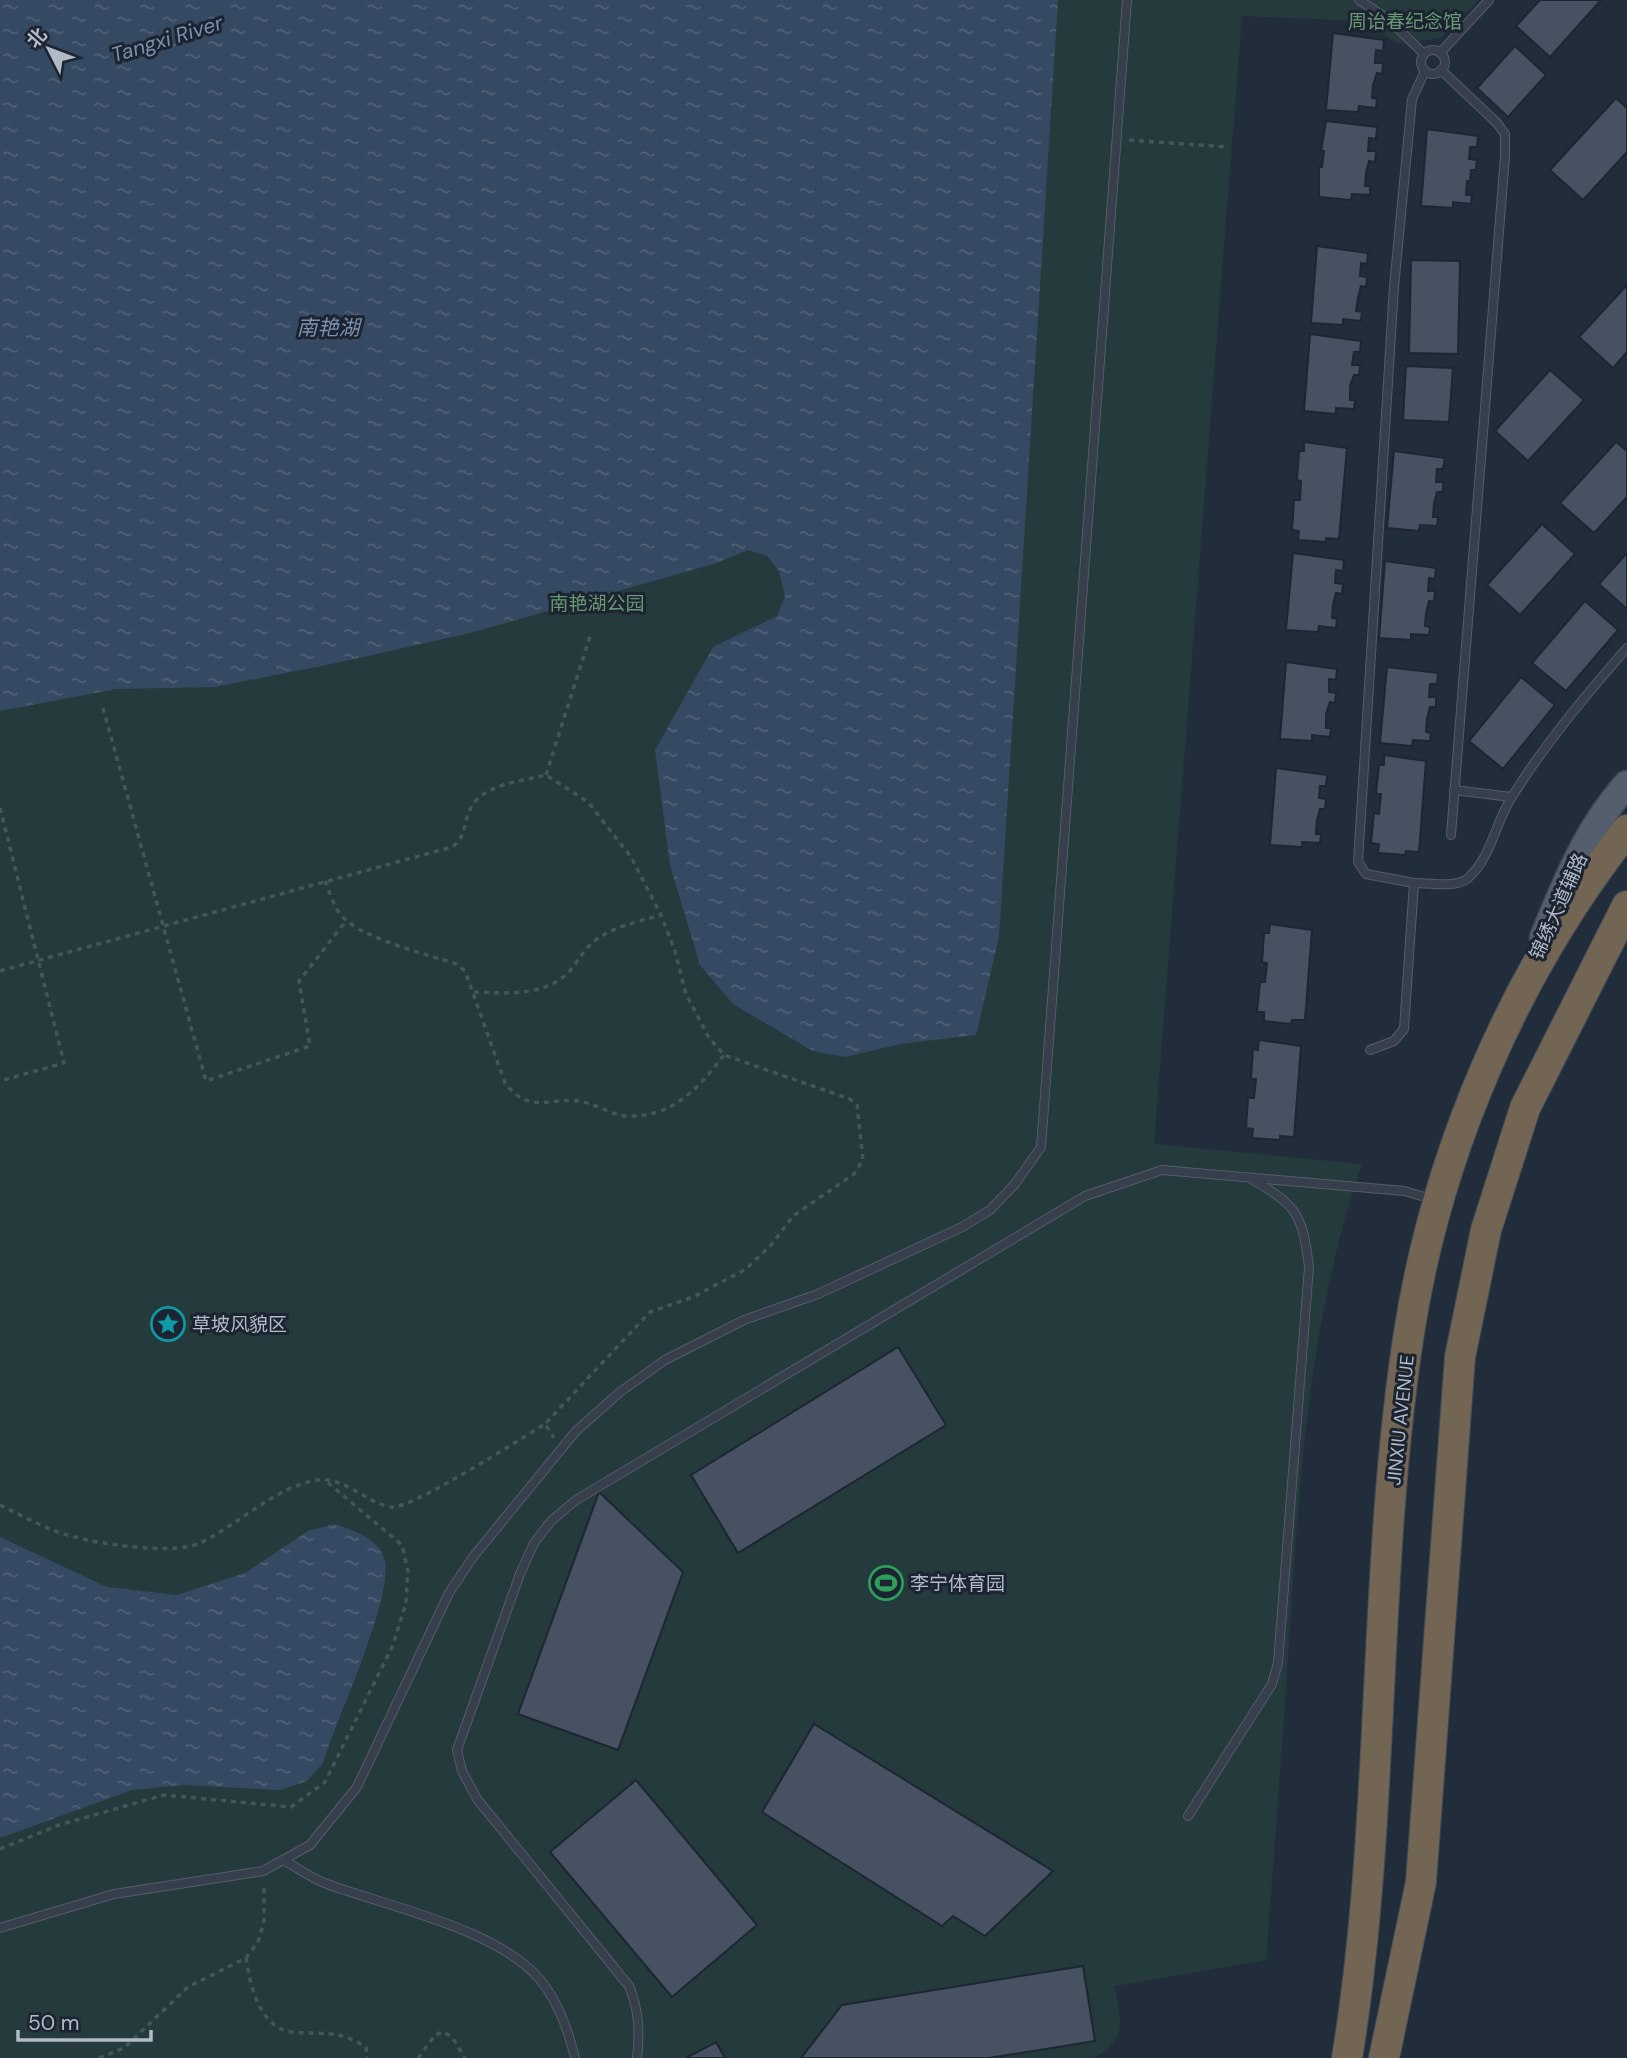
<svg xmlns="http://www.w3.org/2000/svg" width="1627" height="2058" font-family="'DM Sans','Noto Sans SC',sans-serif">
  <style>
    .green { fill: #243a3c }
    .water { fill: url(#water-ripples) }
    .building { fill: #465262; stroke: #1d2632; stroke-width: 2 }
    .lines { fill: none; stroke-linecap: round; stroke-linejoin: round }
    .lane-casing { stroke: #545d69; stroke-width: 10 }
    .primary-casing { stroke: #3f4854; stroke-width: 29 }
    .highway-casing { stroke: #414a56; stroke-width: 32 }
    .path { stroke: #425759; stroke-width: 3.5; stroke-dasharray: 5 5; stroke-linecap: butt }
    .lane { stroke: #363f4b; stroke-width: 8 }
    .primary { stroke: #545e6c; stroke-width: 26 }
    .highway { stroke: #726553; stroke-width: 30 }
    .labels { text-anchor: middle; stroke-width: 6; stroke-linejoin: round; paint-order: stroke }
    .park-label { font-size: 19px; fill: #689873; stroke: #1b2430 }
    .street-label { font-size: 19px; fill: #b1bac7; stroke: #1b2430 }
    .poi-label { font-size: 19px; fill: #b1bac7; stroke: #1b2430; text-anchor: start }
    .water-label { font-size: 21px; font-style: italic; fill: #7991af; stroke: #1b2430 }
  </style>
  <defs>
    <pattern id="water-ripples" width="26" height="14" patternUnits="userSpaceOnUse" patternTransform="scale(1.75)"><rect width="26" height="14" fill="#364962"/><path d="M2 4q2-2 4 0t4 0M15 11q2-2 4 0t4 0" fill="none" stroke="#516177"/></pattern>
  </defs>
  <rect width="100%" height="100%" fill="#222d3b"/>
  <path class="green" d="M 0,0 L 1478,0 L 1441,38 L 1398,44 L 1364,21 L 1242,16 L 1154,1144 L 1362,1164 C 1309,1317 1299,1483 1289,1643 C 1282,1749 1274,1854 1266,1960 L 1115,1986 C 1120,2022 1130,2036 1094,2058 L 0,2058 Z"/>
  <g class="water">
    <polygon points="0,0 1058,0 999,937 976,1035 900,1044 846,1057 813,1051 733,1004 700,965 670,865 655,750 713,647 777,616 785,596 779,571 767,556 748,550 717,563 470,633 336,663 215,687 116,689 0,711"/>
    <path d="M 335,1524 C 352,1530 381,1539 385,1561 C 392,1601 337,1718 323,1763 L 307,1781 L 281,1790 L 183,1785 L 132,1790 L 0,1838 L 0,1537 L 107,1587 L 177,1595 L 245,1573 L 308,1531 Z"/>
  </g>
  <g class="building">
    <polygon points="1540,0 1601,0 1550,57 1516,26"/>
    <polygon points="1333,33 1384,40 1383,51 1376,50 1375,63 1383,63 1382,74 1377,73 1373,85 1372,98 1377,99 1376,108 1359,106 1358,112 1326,110"/>
    <polygon points="1515,46 1546,75 1508,117 1477,88"/>
    <polygon points="1616,98 1627,108 1627,152 1583,200 1550,170"/>
    <polygon points="1326,121 1377,127 1376,139 1369,138 1368,151 1376,151 1375,162 1369,161 1366,173 1365,186 1370,186 1370,195 1352,194 1351,200 1319,197 1319,167 1322,167 1324,151 1321,151"/>
    <polygon points="1427,129 1478,136 1477,147 1470,147 1469,159 1477,160 1476,170 1471,170 1470,181 1467,181 1466,195 1472,195 1471,204 1453,202 1453,208 1421,206"/>
    <polygon points="1317,246 1368,253 1367,264 1361,263 1360,276 1367,277 1366,287 1361,286 1358,298 1356,311 1362,312 1361,321 1343,319 1343,325 1311,323"/>
    <polygon points="1411,260 1460,261 1458,354 1409,353"/>
    <polygon points="1627,285 1627,352 1613,368 1579,337"/>
    <polygon points="1310,334 1361,341 1360,352 1354,352 1352,365 1360,365 1359,375 1354,375 1350,386 1350,400 1355,400 1354,409 1336,408 1336,414 1304,411"/>
    <polygon points="1406,366 1453,368 1449,422 1403,420"/>
    <polygon points="1550,370 1584,400 1528,461 1495,431"/>
    <polygon points="1304,442 1347,448 1339,539 1326,538 1326,542 1298,540 1299,531 1292,530 1294,500 1300,500 1301,481 1297,480 1299,451 1304,451"/>
    <polygon points="1616,442 1627,451 1627,497 1594,533 1560,503"/>
    <polygon points="1394,451 1445,458 1443,469 1437,469 1436,482 1443,482 1443,492 1437,492 1434,504 1433,517 1438,517 1437,526 1420,525 1419,531 1387,528"/>
    <polygon points="1542,524 1575,554 1520,615 1487,585"/>
    <polygon points="1293,553 1344,560 1343,571 1336,570 1335,583 1343,584 1342,594 1336,593 1333,605 1332,618 1337,619 1336,628 1319,626 1318,632 1286,630"/>
    <polygon points="1627,553 1627,609 1599,584"/>
    <polygon points="1385,561 1436,568 1435,579 1429,578 1428,591 1435,591 1434,602 1429,601 1426,613 1425,626 1430,627 1429,635 1411,634 1411,640 1379,638"/>
    <polygon points="1585,601 1618,630 1566,691 1532,663"/>
    <polygon points="1286,662 1337,669 1336,680 1329,679 1329,692 1336,693 1335,703 1330,702 1326,714 1326,728 1331,728 1330,737 1312,735 1312,741 1280,739"/>
    <polygon points="1387,667 1438,673 1437,684 1430,684 1429,697 1436,697 1436,707 1430,707 1427,719 1426,732 1431,733 1430,741 1413,740 1412,746 1380,743"/>
    <polygon points="1521,677 1555,705 1503,769 1469,741"/>
    <polygon points="1384,755 1426,761 1419,852 1406,851 1405,855 1378,853 1379,844 1371,843 1374,813 1379,814 1381,794 1376,794 1379,765 1384,765"/>
    <polygon points="1276,768 1327,775 1326,786 1320,786 1319,798 1326,799 1325,809 1320,809 1317,820 1316,834 1321,834 1320,843 1302,842 1302,847 1270,845"/>
    <polygon points="1270,924 1312,930 1305,1020 1292,1020 1291,1024 1264,1021 1264,1012 1257,1012 1260,982 1265,982 1267,963 1262,962 1264,933 1269,933"/>
    <polygon points="1259,1040 1301,1046 1294,1137 1280,1136 1280,1140 1252,1138 1253,1129 1246,1128 1248,1098 1254,1098 1256,1079 1251,1079 1253,1049 1258,1050"/>
    <polygon points="898,1347 946,1425 738,1553 691,1475"/>
    <polygon points="599,1492 683,1572 618,1750 518,1714"/>
    <polygon points="814,1724 1053,1871 985,1936 953,1916 942,1926 762,1812"/>
    <polygon points="636,1780 757,1925 672,1997 550,1852"/>
    <polygon points="1083,1966 1095,2041 989,2058 801,2058 842,2005"/>
    <polygon points="716,2042 725,2058 686,2058"/>
  </g>
  <g class="lines">
    <g class="lane-casing">
      <g id="lane">
        <polyline points="1359,0 1388,19 1424,54"/>
        <circle cx="1433" cy="62" r="12"/>
        <polyline points="1440,53 1489,0"/>
        <polyline points="1441,70 1497,123 1505,134 1505,156 1451,835"/>
        <polyline points="1454,790 1511,797"/>
        <path d="M 1414,883 C 1428,883 1455,888 1467,879 C 1490,860 1495,825 1510,800 C 1543,746 1585,696 1627,648"/>
        <polyline points="1370,1050 1394,1041 1404,1029 1414,883 1366,874 1358,862 1394,287 1412,99 1425,71"/>
        <path d="M 1188,1816 L 1272,1684 L 1278,1663 L 1309,1267 C 1302,1212 1297,1206 1250,1178"/>
        <path d="M 285,1861 C 299,1869 313,1879 327,1884 C 389,1907 510,1931 547,1989 C 561,2010 569,2033 575,2058"/>
        <polyline points="0,1928 114,1894 263,1871 310,1845 357,1787 449,1593 473,1557 576,1431 620,1392 665,1360 744,1320 818,1294 962,1227 990,1210 1015,1184 1041,1147 1127,0"/>
        <path d="M 637,2058 C 640,2032 639,2010 629,1986 L 477,1799 L 462,1771 L 457,1750 L 520,1574 L 534,1543 L 551,1521 L 576,1500 L 1085,1196 L 1162,1170 L 1404,1191 L 1432,1199"/>
      </g>
    </g>
    <g class="primary-casing">
      <path id="primary" d="M 1543,938 C 1565,883 1587,829 1627,784"/>
    </g>
    <g class="highway-casing">
      <g id="highway">
        <path d="M 1347,2058 C 1386,1819 1372,1572 1409,1333 C 1437,1153 1514,973 1627,830"/>
        <polyline points="1384,2058 1421,1882 1460,1357 1486,1230 1525,1108 1627,906"/>
      </g>
    </g>
    <g class="path">
      <polyline points="1129,140 1227,147"/>
      <polyline points="103,708 206,1081 310,1046 299,981 346,921"/>
      <polyline points="546,775 591,633"/>
      <polyline points="0,808 64,1063 0,1081"/>
      <path d="M 325,881 C 330,892 333,906 341,915 C 361,939 427,954 456,964 L 465,971 L 505,1083 C 530,1115 549,1097 578,1101 C 595,1103 612,1116 629,1116 C 674,1117 699,1087 724,1055"/>
      <path d="M 0,971 L 452,847 C 464,839 464,827 468,814 C 478,784 519,782 546,775 L 588,802 L 631,857 L 661,915 L 675,951 L 686,994 L 709,1038 L 724,1055 L 850,1099 L 857,1105 L 863,1160 L 854,1174 L 793,1216 L 772,1244 L 746,1269 L 693,1297 L 650,1312 L 545,1424"/>
      <path d="M 474,992 C 507,993 540,997 567,974 C 576,965 582,952 591,944 C 609,927 638,922 661,915"/>
      <path d="M 0,1505 C 19,1514 38,1525 58,1532 C 87,1543 172,1556 200,1543 C 238,1525 275,1487 317,1480 C 344,1476 366,1503 391,1507 C 410,1510 522,1438 545,1424 L 554,1438"/>
      <polyline points="0,1849 59,1825 164,1795 291,1807 325,1782 393,1645 406,1603 408,1571 402,1545 327,1482"/>
      <path d="M 246,1958 C 250,1984 259,2028 292,2032 C 323,2035 337,2029 366,2047 L 367,2058"/>
      <polyline points="99,2058 124,2048 188,1987 246,1958 258,1942 264,1921 264,1883"/>
      <polyline points="418,2058 435,2035 443,2032 452,2037 465,2058"/>
    </g>
    <use href="#lane" class="lane"/>
    <use href="#primary" class="primary"/>
    <use href="#highway" class="highway"/>
  </g>
  <defs>
    <g id="sight-ring" transform="scale(1.75)"><circle r="9.5" fill="#1b2430" stroke="#0f9aa8" stroke-width="1.5"/><path d="M0-6L1.8-2.2L6-1.7L2.9 1.2L3.7 5.4L0 3.3L-3.7 5.4L-2.9 1.2L-6-1.7L-1.8-2.2Z" fill="#0f9aa8"/></g>
    <g id="stadium-ring" transform="scale(1.75)"><circle r="9.5" fill="#1b2430" stroke="#2e9e5b" stroke-width="1.5"/><path d="M0-5a6.5 5 0 1 0 0 10a6.5 5 0 1 0 0-10ZM-3.5-1.8h7v3.6h-7Z" fill="#2e9e5b"/></g>
  </defs>
  <g fill-rule="evenodd">
    <use href="#sight-ring" x="168" y="1324"/>
    <use href="#stadium-ring" x="886" y="1583"/>
  </g>
  <g class="labels">
    <g class="park-label">
      <text x="1405" y="28">周诒春纪念馆</text>
      <text x="597" y="610">南艳湖公园</text>
    </g>
    <g class="street-label">
      <text transform="translate(1558 906) rotate(-66)" y="7">锦绣大道辅路</text>
      <text transform="translate(1400 1420) rotate(-84)" y="7">JINXIU AVENUE</text>
    </g>
    <g class="poi-label">
      <text x="192" y="1331">草坡风貌区</text>
      <text x="910" y="1590">李宁体育园</text>
    </g>
    <g class="water-label">
      <text transform="translate(167 39) rotate(-17)" y="7">Tangxi River</text>
      <text x="328" y="335">南艳湖</text>
    </g>
  </g>
  <g transform="translate(49 49) rotate(312)" stroke="#1b2430" stroke-width="5" paint-order="stroke">
  <path d="M0-5L12 26L0 18L-12 26Z" fill="#b1bac7"/>
  <text y="-10" font-size="19" font-weight="bold" text-anchor="middle" fill="#b1bac7">北</text>
  </g>
  <path d="M18 2030v10h133v-10" fill="none" stroke="#b1bac7" stroke-width="3.5"/>
  <text x="28" y="2030" font-size="21" fill="#b1bac7" stroke="#1b2430" stroke-width="5" paint-order="stroke">50 m</text>
</svg>
